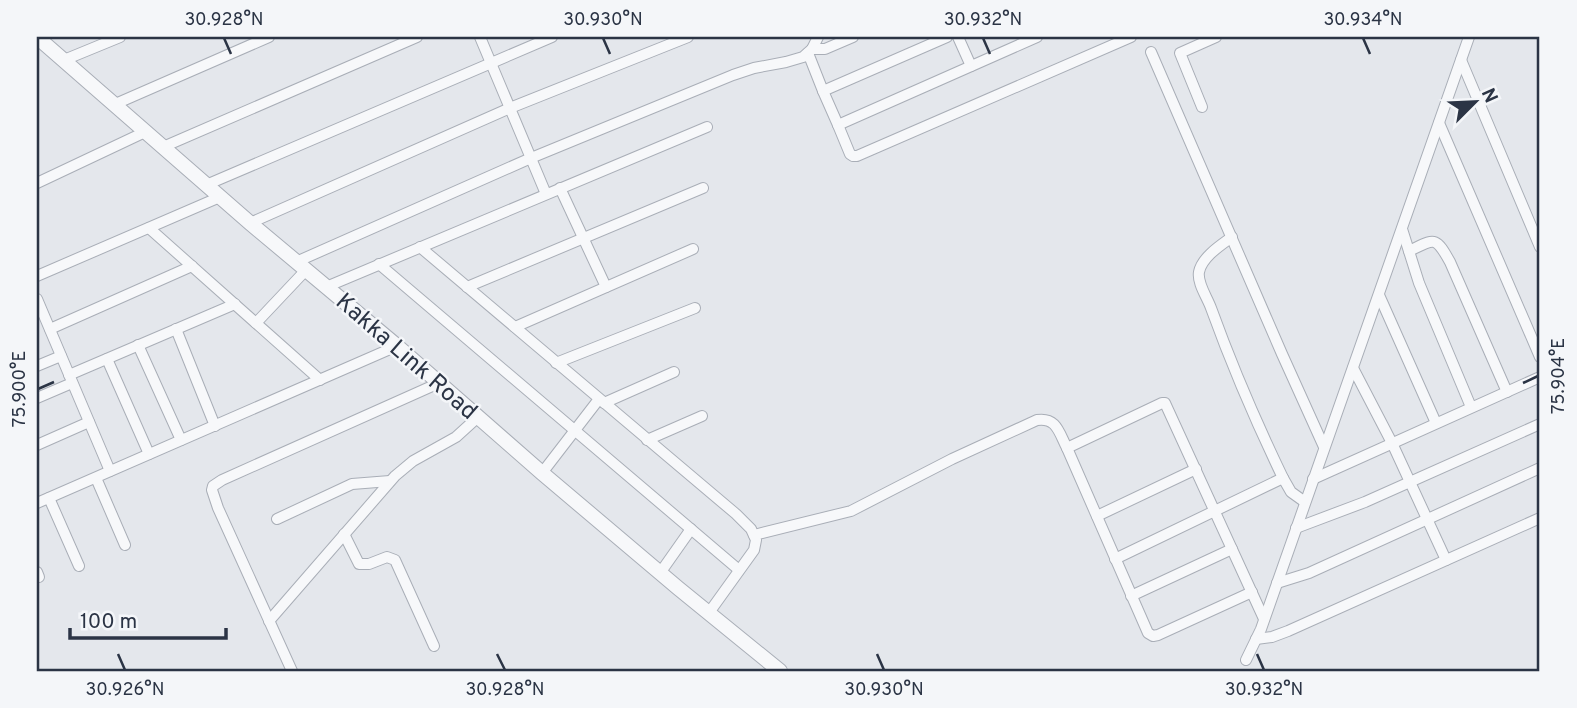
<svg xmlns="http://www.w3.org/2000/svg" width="1577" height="708" font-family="Overpass,sans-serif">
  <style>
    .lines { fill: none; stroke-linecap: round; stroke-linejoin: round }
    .minor-casing { stroke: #a9aeb7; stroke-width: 12 }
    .tertiary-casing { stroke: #a9aeb7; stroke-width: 16 }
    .minor { stroke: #f7f8fa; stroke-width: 10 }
    .tertiary { stroke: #f7f8fa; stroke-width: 14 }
    .ticks { fill: none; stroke: #2b3445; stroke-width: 2.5 }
    .labels { text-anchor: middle; stroke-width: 5; stroke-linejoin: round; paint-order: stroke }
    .street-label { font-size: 24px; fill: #2b3445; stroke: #f4f6f9 }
    .neatline { fill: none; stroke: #2b3445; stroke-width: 2.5 }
    .ticks-label { font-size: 18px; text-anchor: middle; fill: #2b3445 }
  </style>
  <rect width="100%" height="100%" fill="#e4e7ec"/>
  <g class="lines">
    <g class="minor-casing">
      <g id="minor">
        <polyline points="480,37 546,194"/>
        <polyline points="958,37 971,66"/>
        <polyline points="812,49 825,49 853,37"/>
        <polyline points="1151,52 1282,354 1324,447"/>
        <polyline points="808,53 823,91 947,37"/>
        <polyline points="64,60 120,37"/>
        <polyline points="1461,60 1540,247"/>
        <polyline points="823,91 838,125 1037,37"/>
        <polyline points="113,105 269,37"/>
        <polyline points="1202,107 1180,53 1216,37"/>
        <polyline points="1439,123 1540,357"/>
        <polyline points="838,125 850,154 853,156 857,156 1131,37"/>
        <polyline points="163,147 417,37"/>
        <polyline points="37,183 145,132"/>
        <polyline points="206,185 552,37"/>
        <polyline points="560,188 606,287"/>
        <polyline points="250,223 510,108 688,37"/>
        <polyline points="149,228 320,380"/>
        <polyline points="1402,229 1419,283 1471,407"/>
        <path d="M 1232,237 C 1221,245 1202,257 1199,272 C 1197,283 1207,297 1211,308 C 1232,366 1256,422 1283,478 L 1291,492 L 1305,502"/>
        <polyline points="420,247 736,514 751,529 756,540 754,550 708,614"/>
        <path d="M 1409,251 C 1435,239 1435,235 1450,262 L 1507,392"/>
        <polyline points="296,262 531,158 733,75 754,68 786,62 803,57 812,49 818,37"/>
        <polyline points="379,264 739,570"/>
        <polyline points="37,276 220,197"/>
        <polyline points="326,287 707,127"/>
        <polyline points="467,287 703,188"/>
        <polyline points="1379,295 1436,423"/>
        <polyline points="37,299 110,471"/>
        <polyline points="256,323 306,270"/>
        <polyline points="515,327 693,249"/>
        <polyline points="50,329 192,266"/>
        <polyline points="176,329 215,426"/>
        <polyline points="138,345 181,440"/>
        <polyline points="107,359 149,454"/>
        <polyline points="556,363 695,308"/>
        <polyline points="37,366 61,356"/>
        <polyline points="1353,368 1392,443 1446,560"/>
        <polyline points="69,375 235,304"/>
        <polyline points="37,398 72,383"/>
        <polyline points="604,403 674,372"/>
        <polyline points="647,440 702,416"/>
        <polyline points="37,445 89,422"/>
        <polyline points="1067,448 1162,403 1165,403 1264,619"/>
        <polyline points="542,473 599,399"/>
        <polyline points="96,478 125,545"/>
        <polyline points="1313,479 1540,377"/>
        <polyline points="49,498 79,566"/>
        <polyline points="37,503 397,346"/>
        <polyline points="1097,516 1196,469"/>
        <polyline points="277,519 352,484 390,481"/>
        <polyline points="1296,528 1365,502 1540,424"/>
        <polyline points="344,534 359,564 369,564 387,557 395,560 434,646"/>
        <path d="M 754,535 L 851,511 L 952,459 L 1037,420 C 1057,417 1059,433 1067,448 L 1148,633 L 1153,636 L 1158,635 L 1252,592"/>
        <polyline points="1115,559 1283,478"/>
        <polyline points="37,572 39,577"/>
        <polyline points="660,573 691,529"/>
        <polyline points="1277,583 1309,573 1540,468"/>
        <polyline points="1131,596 1232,549"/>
        <polyline points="269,621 395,476 413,461 456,437 478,417"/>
        <polyline points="1256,639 1272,637 1288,631 1540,518"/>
        <polyline points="1246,660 1261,629 1469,37"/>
        <polyline points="292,671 218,508 212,490 213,486 222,480 439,383"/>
      </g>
    </g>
    <g class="tertiary-casing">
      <polyline id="tertiary" points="37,37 250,223 397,346 542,473 678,588 780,671"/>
    </g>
    <use href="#minor" class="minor"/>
    <use href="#tertiary" class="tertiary"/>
  </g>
  <path class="ticks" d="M 224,38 L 231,54M 603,38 L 610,54M 983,38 L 990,54M 1363,38 L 1370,54M 1523,383 L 1538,376M 38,389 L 54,382M 118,654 L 125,670M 497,654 L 505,670M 877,654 L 884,670M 1257,654 L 1264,670"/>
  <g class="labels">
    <g class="street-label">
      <text transform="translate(407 356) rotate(41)" y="8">Kakka Link Road</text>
    </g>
  </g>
  <rect width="1577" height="708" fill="none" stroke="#f4f6f9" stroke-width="77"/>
  <g transform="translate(1475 102) rotate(66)" stroke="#f4f6f9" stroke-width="5" paint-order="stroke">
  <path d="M0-5L12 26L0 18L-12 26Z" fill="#2b3445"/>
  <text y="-10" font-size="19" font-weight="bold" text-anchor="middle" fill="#2b3445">N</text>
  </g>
  <path d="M70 628v10h156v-10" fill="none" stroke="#2b3445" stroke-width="3.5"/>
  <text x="80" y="628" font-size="21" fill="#2b3445" stroke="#f4f6f9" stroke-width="5" paint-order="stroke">100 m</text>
  <rect x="38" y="38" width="1500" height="632" class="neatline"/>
  <g class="ticks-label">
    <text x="224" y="25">30.928°N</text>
    <text x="603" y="25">30.930°N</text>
    <text x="983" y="25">30.932°N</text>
    <text x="1363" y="25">30.934°N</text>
    <text transform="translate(1558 376) rotate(-90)" y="6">75.904°E</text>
    <text transform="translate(19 389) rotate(-90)" y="6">75.900°E</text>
    <text x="125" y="695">30.926°N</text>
    <text x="505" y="695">30.928°N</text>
    <text x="884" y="695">30.930°N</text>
    <text x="1264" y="695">30.932°N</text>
  </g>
</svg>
